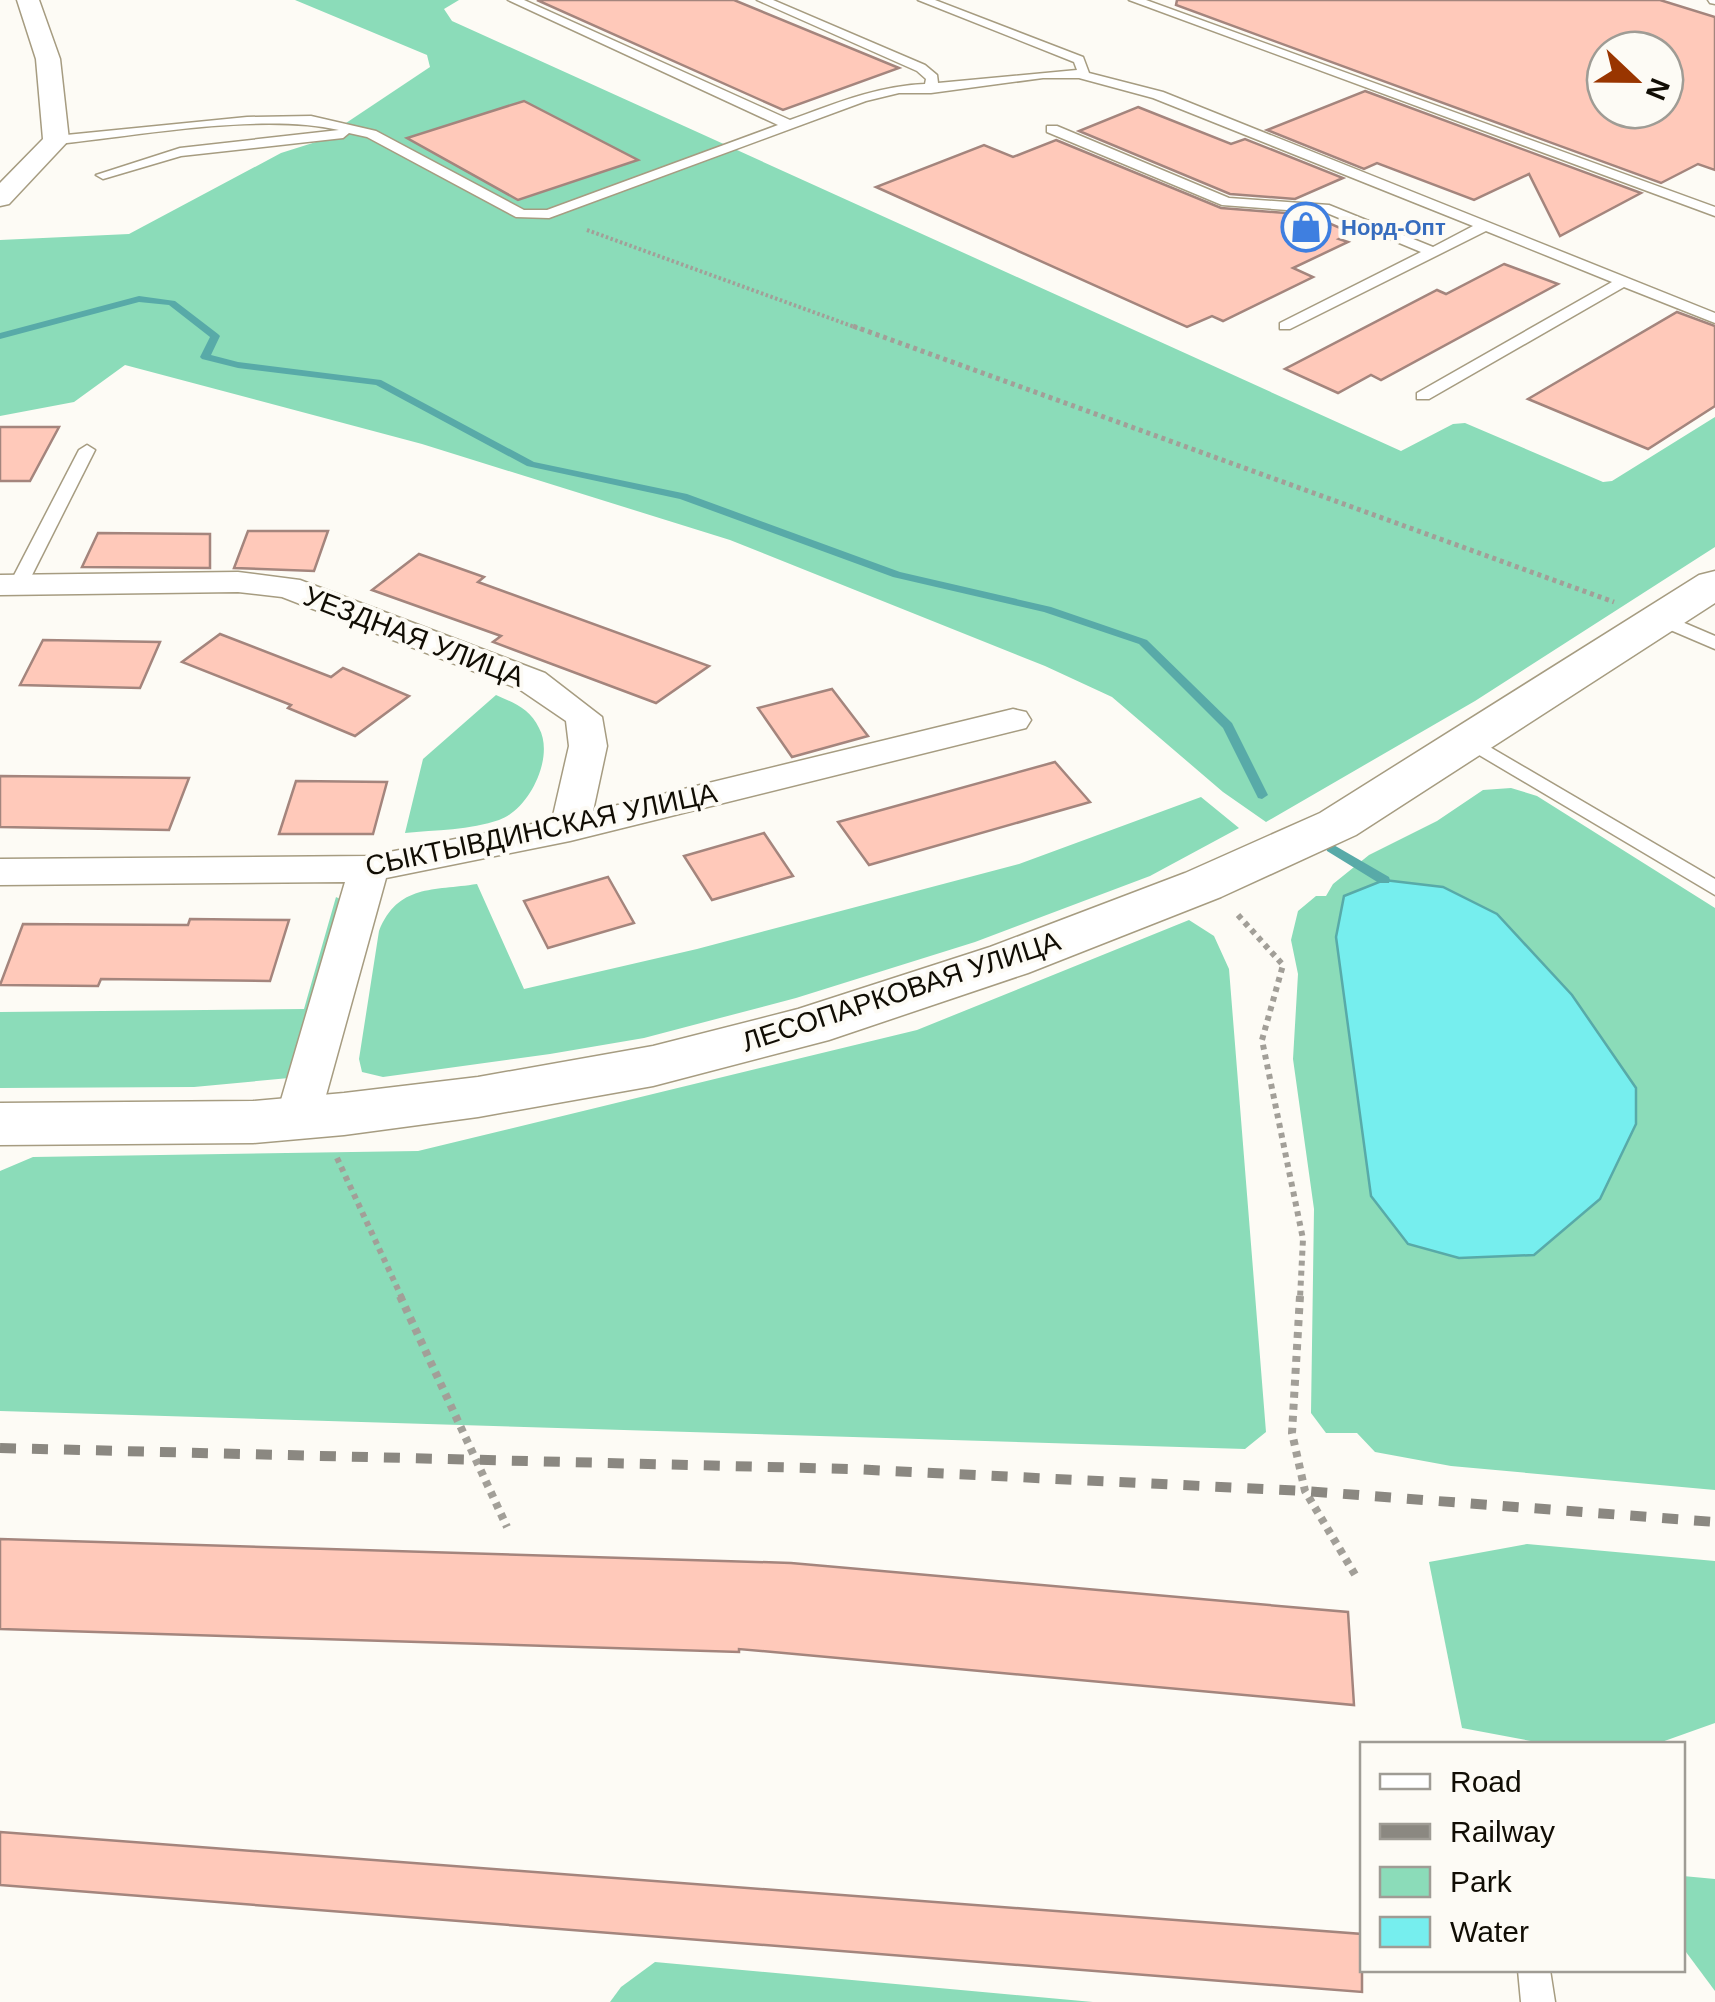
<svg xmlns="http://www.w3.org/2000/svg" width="1715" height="2002" font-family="Helvetica,sans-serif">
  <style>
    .green { fill: #8bdcb9 }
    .water { fill: #76eeee; stroke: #58aaa8; stroke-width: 2.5 }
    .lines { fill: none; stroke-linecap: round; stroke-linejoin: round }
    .stream { fill: #58aaa8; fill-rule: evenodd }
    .building { fill: #ffc9ba; stroke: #a4857d; stroke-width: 2.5; fill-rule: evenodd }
    .service-casing { stroke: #a69c81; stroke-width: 3 }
    .minor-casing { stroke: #a69c81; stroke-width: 3 }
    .tertiary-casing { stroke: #a69c81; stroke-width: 3 }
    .path-far3 { stroke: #a29f98; stroke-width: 4; stroke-dasharray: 2.5 2.5; stroke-linecap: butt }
    .path-far2 { stroke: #a29f98; stroke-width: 5; stroke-dasharray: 4 4; stroke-linecap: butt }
    .path-far1 { stroke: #a29f98; stroke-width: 6; stroke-dasharray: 5 5; stroke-linecap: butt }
    .path { stroke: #a29f98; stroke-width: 8; stroke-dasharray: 6 6; stroke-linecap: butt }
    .service { fill: #fff; fill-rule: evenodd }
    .minor { fill: #fff; fill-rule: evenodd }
    .tertiary { fill: #fff; fill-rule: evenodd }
    .rail { stroke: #8b8881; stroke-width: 10; stroke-dasharray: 16 16; stroke-linecap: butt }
    .labels { text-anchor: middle; stroke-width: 8; stroke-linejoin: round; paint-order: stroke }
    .far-shop-label { font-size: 22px; font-weight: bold; fill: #366cbe; stroke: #fdfbf5; text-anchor: start }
    .street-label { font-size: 28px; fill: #110d04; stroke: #fdfbf5 }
  </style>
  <rect width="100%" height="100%" fill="#fdfbf5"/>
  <g class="green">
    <polygon points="295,0 459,0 444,9 452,21 1401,451 1453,424 1465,423 1603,482 1612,481 1715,417 1715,547 1475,701 1266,822 1223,792 1112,697 1045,666 730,540 422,444 125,365 74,402 0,416 0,240 129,234 281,153 319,141 430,67 427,55"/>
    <path d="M 496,695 C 514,703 530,709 539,728 C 555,757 529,810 499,820 C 471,830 435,830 405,833 L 423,759 Z"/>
    <polygon points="1511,788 1537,796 1715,908 1715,1490 1451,1466 1375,1452 1357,1433 1326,1433 1311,1413 1314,1209 1293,1059 1298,974 1291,940 1298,911 1316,896 1326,896 1333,884 1369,855 1437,821 1483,790"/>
    <path d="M 1201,797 L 1239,828 L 1150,876 L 975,942 L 796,998 L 644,1038 L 550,1054 L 383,1077 L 362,1072 L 359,1059 L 379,931 C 398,884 433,891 477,884 L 524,989 L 697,949 L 1019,864 Z"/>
    <polygon points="336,897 344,901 289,1078 194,1087 0,1088 0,1012 304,1009"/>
    <polygon points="1189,920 1214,936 1229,969 1266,1432 1245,1449 0,1411 0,1171 33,1157 418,1151 917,1030"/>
    <polygon points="1527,1544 1715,1561 1715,1723 1656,1744 1547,1744 1462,1728 1429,1562"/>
    <polygon points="1683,1876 1715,1879 1715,1991 1683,1948"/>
    <polygon points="655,1962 1093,2002 610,2002 621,1987"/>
  </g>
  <polygon class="water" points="1384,880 1443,887 1497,914 1572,995 1636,1088 1636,1124 1600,1199 1534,1255 1459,1258 1408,1244 1371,1196 1336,937 1344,896"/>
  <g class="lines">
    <g class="stream">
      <polygon points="139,296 175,301 218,334 220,336 211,355 238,362 381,380 534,462 687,494 900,572 1051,607 1147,640 1232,723 1268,795 1262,799 1258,798 1223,728 1139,644 1044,612 893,577 680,499 527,466 376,385 238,368 202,359 200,357 210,337 169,305 139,302 0,339 0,333"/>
      <polygon points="1332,844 1389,877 1390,880 1389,883 1379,883 1327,851 1326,848 1327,845"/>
    </g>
  </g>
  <g class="building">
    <polygon points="537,0 734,0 899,68 783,110"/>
    <path d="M 1177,0 L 1660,0 L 1715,17 L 1715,170 L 1698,164 L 1661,183 L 1176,5 ZM 1605,50 L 1665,50 L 1665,110 L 1605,110 Z"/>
    <polygon points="1365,91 1641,193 1560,236 1529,174 1474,200 1377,163 1364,169 1267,130"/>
    <polygon points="524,101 638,160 518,200 407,138"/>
    <polygon points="1138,107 1231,144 1245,139 1343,178 1295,199 1230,194 1079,131"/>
    <polygon points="1056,140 1221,208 1310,215 1352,233 1339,239 1348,242 1293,268 1313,277 1223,321 1212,316 1187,327 876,187 984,145 1013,157"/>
    <polygon points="1504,264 1558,284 1381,380 1371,375 1338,393 1285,369 1437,290 1446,294"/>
    <polygon points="1677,312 1715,326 1715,406 1648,449 1528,399"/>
    <polygon points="0,427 59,427 30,481 0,481"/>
    <polygon points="248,531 328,531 314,571 234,568"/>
    <polygon points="98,533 210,534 210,568 82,567"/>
    <polygon points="419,554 484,577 478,582 709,666 656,703 493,642 501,636 372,590"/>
    <polygon points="220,634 331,677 343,668 409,696 355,736 288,708 291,705 182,662"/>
    <polygon points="43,640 160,642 140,688 20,685"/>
    <polygon points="832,689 868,736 792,757 758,708"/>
    <polygon points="1055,762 1090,802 869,865 838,822"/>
    <polygon points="0,776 189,778 169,830 0,827"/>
    <polygon points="296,781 387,782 373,834 279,834"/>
    <polygon points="764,833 793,876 712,900 684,856"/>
    <polygon points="608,877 634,923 548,948 524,901"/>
    <polygon points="190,919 289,920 270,981 101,979 98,986 0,985 23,924 188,925"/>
    <polygon points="0,1539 791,1563 1348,1612 1354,1705 739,1649 739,1652 0,1629"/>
    <polygon points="0,1832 1362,1934 1362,1992 0,1885"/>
  </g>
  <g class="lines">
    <g class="service-casing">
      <g id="service">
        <path d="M 508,0 L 524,0 L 790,120 C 834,104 877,86 925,84 L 926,79 L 917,71 L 757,0 L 773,0 L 925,65 L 937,75 L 938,83 L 1077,70 L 1074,62 L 918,0 L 935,0 L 1083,57 L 1089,73 L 1163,92 L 1715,313 L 1715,323 L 1624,287 L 1429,399 L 1417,399 L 1417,393 L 1612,282 L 1486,231 L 1290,329 L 1280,329 L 1280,323 L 1421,252 L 1327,213 L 1222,205 L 1047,132 L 1047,126 L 1057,126 L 1229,198 L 1329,205 L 1433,247 L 1473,226 L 1153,98 L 1079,78 L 1043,78 L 931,93 L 899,93 L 866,101 L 549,218 L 516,217 L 367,137 L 349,133 L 343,138 L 181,156 L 103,179 L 96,175 L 180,148 L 339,130 C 260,112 138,136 56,144 L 49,140 L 56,136 L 247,117 L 311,116 L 376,131 L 524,210 L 547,210 L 778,125 Z"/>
        <polygon points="1129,0 1146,0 1715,207 1715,216"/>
        <polygon points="1708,0 1715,0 1715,4 1710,3"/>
        <polygon points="87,445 95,450 27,585 24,589 12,589 9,585 79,450"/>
        <polygon points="1661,613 1715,636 1715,649 1654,623 1652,619"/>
        <polygon points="1471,736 1715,879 1715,895 1464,746 1461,742"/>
        <polygon points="1518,1970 1550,1970 1555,2002 1521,2002"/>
      </g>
    </g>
    <g class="minor-casing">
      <g id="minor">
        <polygon points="17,0 39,0 60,59 69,140 9,204 0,206 0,183 43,139 36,59"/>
        <polygon points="238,572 300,580 545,673 602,717 607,746 593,811 1013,709 1026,712 1031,720 1026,728 570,841 386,878 320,1117 314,1128 298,1133 282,1128 276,1117 345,882 0,885 0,859 369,856 552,820 569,746 566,721 519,689 282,597 238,592 0,595 0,575"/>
      </g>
    </g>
    <g class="tertiary-casing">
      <polygon id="tertiary" points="1715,571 1715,603 1356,835 1221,897 1028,973 829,1040 653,1086 478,1117 344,1135 253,1143 0,1145 0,1103 253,1101 344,1093 478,1077 653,1046 798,1009 990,947 1185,873 1320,813 1699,575"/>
    </g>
    <polyline class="path-far3" points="587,230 860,329"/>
    <polyline class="path-far2" points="853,326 1614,602"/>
    <g class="path-far1">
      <polyline points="1238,915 1283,965 1262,1040 1303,1239 1300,1298"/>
      <polyline points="337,1158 402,1298"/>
    </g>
    <g class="path">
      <polyline points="400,1296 507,1527"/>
      <polyline points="1300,1296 1292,1433 1305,1491 1357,1578"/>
    </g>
    <use href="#service" class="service"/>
    <use href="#minor" class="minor"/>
    <use href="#tertiary" class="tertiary"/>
    <polyline class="rail" points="0,1448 851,1469 1305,1491 1715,1522"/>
  </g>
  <defs>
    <g id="shop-ring" transform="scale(2.5)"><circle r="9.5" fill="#fdfbf5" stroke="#3f7fe0" stroke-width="1.5"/><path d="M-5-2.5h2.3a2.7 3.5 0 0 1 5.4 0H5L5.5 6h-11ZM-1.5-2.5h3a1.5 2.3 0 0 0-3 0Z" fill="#3f7fe0"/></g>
  </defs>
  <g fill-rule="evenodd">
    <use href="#shop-ring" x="1306" y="227"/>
  </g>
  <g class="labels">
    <g class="far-shop-label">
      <text x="1341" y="235">Норд-Опт</text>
    </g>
    <g class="street-label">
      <text transform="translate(414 636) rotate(21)" y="10">УЕЗДНАЯ УЛИЦА</text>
      <text transform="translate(541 829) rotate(-12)" y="10">СЫКТЫВДИНСКАЯ УЛИЦА</text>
      <text transform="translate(901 991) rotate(-18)" y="10">ЛЕСОПАРКОВАЯ УЛИЦА</text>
    </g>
  </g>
  <rect x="1360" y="1742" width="325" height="230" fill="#fdfbf5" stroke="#9f9c95" stroke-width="2.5"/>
  <rect x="1380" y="1774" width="50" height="15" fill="#ffffff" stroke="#9f9c95" stroke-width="2.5"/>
  <text x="1450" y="1792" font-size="30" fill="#110d04">Road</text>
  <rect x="1380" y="1824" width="50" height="15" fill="#8b8881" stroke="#9f9c95" stroke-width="2.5"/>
  <text x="1450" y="1842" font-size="30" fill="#110d04">Railway</text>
  <rect x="1380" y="1867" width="50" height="30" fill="#8bdcb9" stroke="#9f9c95" stroke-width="2.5"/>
  <text x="1450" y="1892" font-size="30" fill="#110d04">Park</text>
  <rect x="1380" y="1917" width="50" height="30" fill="#76eeee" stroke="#9f9c95" stroke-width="2.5"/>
  <text x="1450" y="1942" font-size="30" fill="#110d04">Water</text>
  <g transform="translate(1635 80) rotate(112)"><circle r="48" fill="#fdfbf5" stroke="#9f9c95" stroke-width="2.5"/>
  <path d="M0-8L18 38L0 25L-18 38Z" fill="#993500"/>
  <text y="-15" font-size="28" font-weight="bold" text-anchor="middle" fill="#110d04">N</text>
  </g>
</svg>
